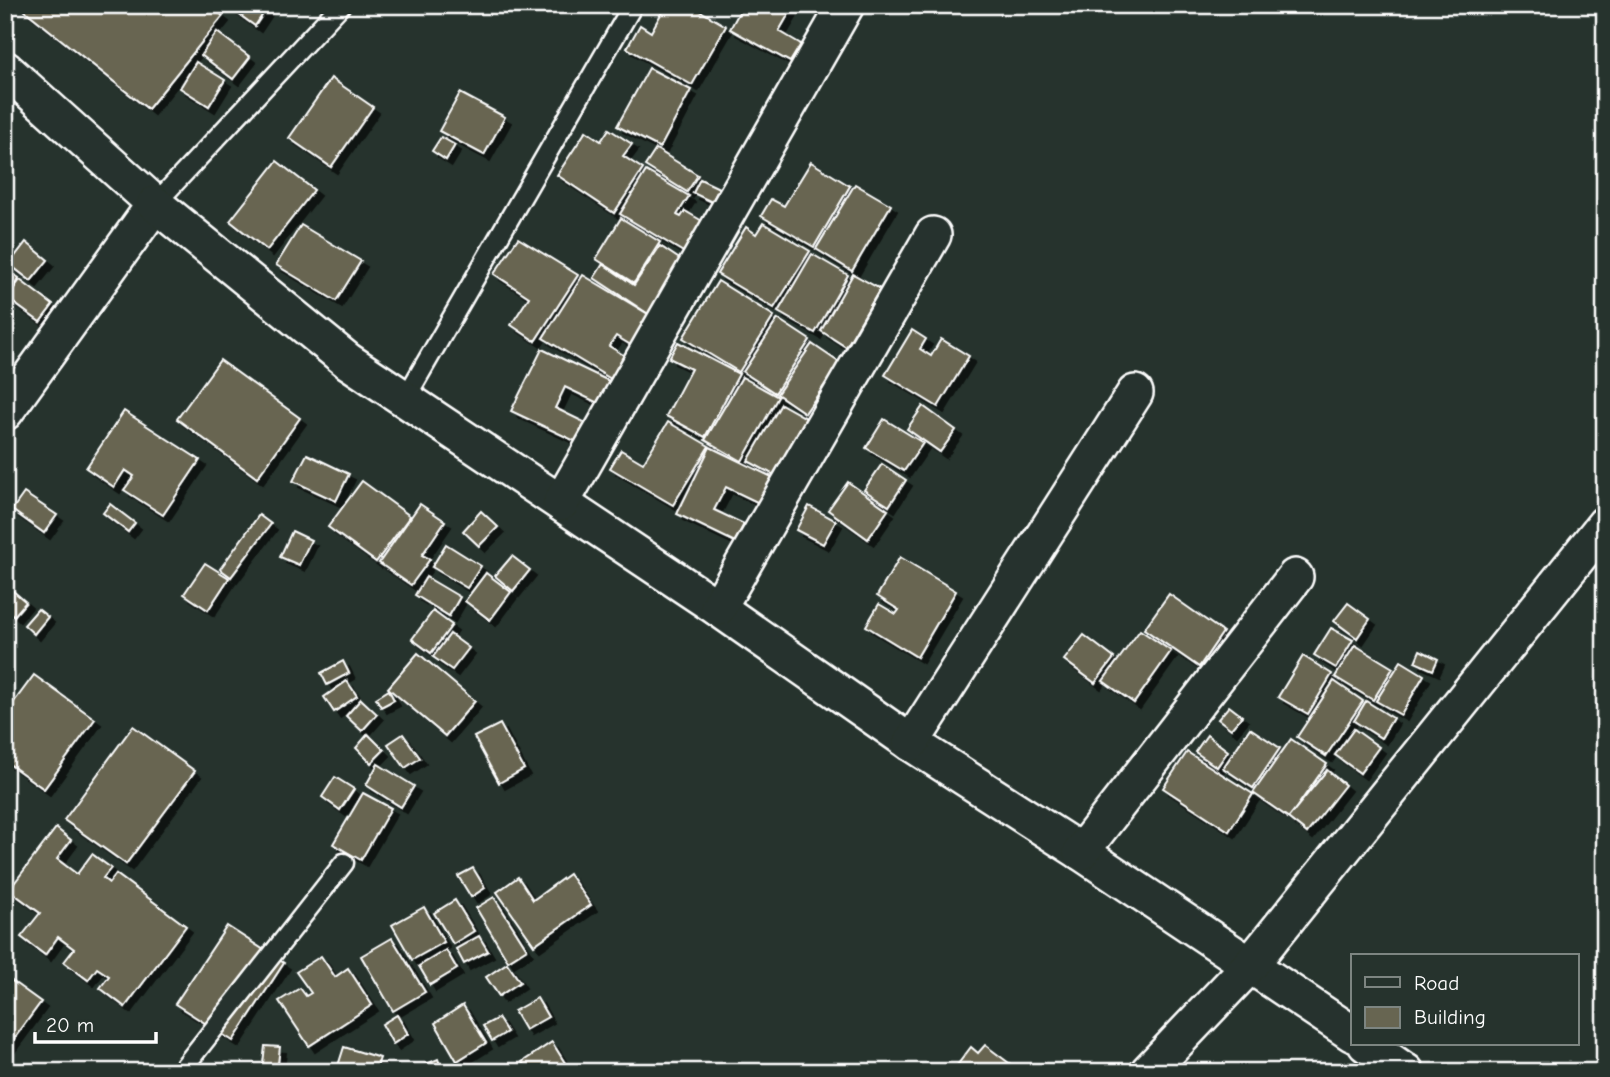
<svg xmlns="http://www.w3.org/2000/svg" width="1610" height="1077" font-family="'Comic Neue',sans-serif">
  <style>
    .building { fill: #676551; stroke: #fff; stroke-width: 2; filter: url(#shadow) }
    .lines { fill: none; stroke-linecap: round; stroke-linejoin: round }
    .service-casing { stroke: #fff; stroke-width: 23 }
    .minor-casing { stroke: #fff; stroke-width: 40 }
    .service { stroke: #26332d; stroke-width: 18 }
    .minor { stroke: #26332d; stroke-width: 35 }
  </style>
  <defs>
    <filter id="shadow"><feDropShadow dx="6" dy="6" stdDeviation="0" flood-color="#0009"/></filter>
  </defs>
  <rect width="100%" height="100%" fill="#26332d"/>
  <filter id="ink" filterUnits="userSpaceOnUse"><feTurbulence type="fractalNoise" baseFrequency=".0143" numOctaves="2"/><feDisplacementMap in="SourceGraphic" scale="14" xChannelSelector="R" yChannelSelector="G"/><feConvolveMatrix kernelMatrix="1 2 1 2 8 2 1 2 1" color-interpolation-filters="sRGB"/></filter>
  <g filter="url(#ink)">
    <g class="building">
      <polygon points="18,5 209,5 223,16 148,109"/>
      <polygon points="226,5 269,5 255,26"/>
      <polygon points="666,5 690,5 726,26 692,85 627,48 640,25 651,32"/>
      <polygon points="743,5 794,5 779,31 801,44 790,62 730,29"/>
      <polygon points="217,32 250,57 233,79 201,55"/>
      <polygon points="196,62 225,80 209,106 180,88"/>
      <polygon points="649,68 691,90 660,148 617,126"/>
      <polygon points="331,78 373,107 331,167 289,138"/>
      <polygon points="460,93 505,117 484,155 439,131"/>
      <polygon points="609,129 632,144 623,156 643,169 614,213 557,175 586,131 601,141"/>
      <polygon points="441,137 455,145 446,160 432,151"/>
      <polygon points="656,149 698,175 687,192 645,166"/>
      <polygon points="277,161 314,190 267,250 230,221"/>
      <polygon points="811,162 850,186 814,247 761,216 771,199 784,206"/>
      <polygon points="646,171 689,196 677,215 681,217 685,211 704,222 685,253 620,214"/>
      <polygon points="700,179 719,188 712,202 693,193"/>
      <polygon points="855,184 891,205 852,271 816,249"/>
      <polygon points="621,218 660,242 634,283 596,259"/>
      <polygon points="763,223 810,251 774,308 717,274 746,227 756,234"/>
      <polygon points="301,225 361,261 336,301 276,265"/>
      <polygon points="518,238 578,275 535,341 511,325 529,297 494,274"/>
      <polygon points="26,242 48,260 31,281 9,264"/>
      <polygon points="660,246 687,264 653,317 594,278 603,264 634,285"/>
      <polygon points="812,254 848,275 815,333 778,312"/>
      <polygon points="5,268 19,278 9,293 5,290"/>
      <polygon points="853,274 880,289 846,347 821,331"/>
      <polygon points="583,275 653,317 634,347 616,336 609,346 625,356 611,379 543,338"/>
      <polygon points="20,280 53,305 40,322 7,298"/>
      <polygon points="718,281 774,316 739,372 683,338"/>
      <polygon points="778,319 810,340 775,393 743,372"/>
      <polygon points="912,330 926,339 920,349 931,356 941,339 969,356 938,407 885,375"/>
      <polygon points="678,342 739,374 705,437 666,416 691,369 669,358"/>
      <polygon points="812,344 840,363 805,413 777,394"/>
      <polygon points="542,349 611,382 600,404 565,387 555,408 588,424 579,443 511,411"/>
      <polygon points="220,360 300,418 257,478 177,419"/>
      <polygon points="742,377 778,397 742,461 705,440"/>
      <polygon points="781,404 806,418 774,475 748,461"/>
      <polygon points="923,406 956,430 940,452 907,429"/>
      <polygon points="124,411 200,460 163,515 124,490 134,476 125,470 114,487 86,468"/>
      <polygon points="884,419 923,443 904,471 866,448"/>
      <polygon points="668,422 709,446 673,505 610,468 621,450 643,463"/>
      <polygon points="710,447 772,477 759,503 726,487 714,510 744,524 735,542 677,514"/>
      <polygon points="307,454 349,474 336,501 293,481"/>
      <polygon points="882,464 906,480 889,506 864,490"/>
      <polygon points="362,481 410,516 376,562 328,527"/>
      <polygon points="848,482 888,510 868,539 828,510"/>
      <polygon points="24,493 57,515 44,533 12,510"/>
      <polygon points="110,504 135,523 128,532 103,513"/>
      <polygon points="420,504 445,521 422,555 430,559 411,585 379,563"/>
      <polygon points="809,506 836,521 823,544 796,530"/>
      <polygon points="481,511 498,527 479,546 463,531"/>
      <polygon points="259,515 271,524 231,577 220,569"/>
      <polygon points="292,531 311,540 299,565 280,557"/>
      <polygon points="446,544 481,566 467,588 432,567"/>
      <polygon points="512,556 530,570 513,591 495,576"/>
      <polygon points="900,557 956,591 917,657 866,626 879,604 896,614 899,610 877,596"/>
      <polygon points="205,563 229,578 208,610 184,594"/>
      <polygon points="486,573 511,592 490,620 465,601"/>
      <polygon points="426,577 460,597 449,616 415,595"/>
      <polygon points="12,590 26,602 14,616 5,608 5,598"/>
      <polygon points="1169,594 1223,632 1199,667 1144,629"/>
      <polygon points="1348,603 1370,619 1357,638 1334,621"/>
      <polygon points="38,609 48,617 34,634 24,625"/>
      <polygon points="433,611 452,625 431,653 412,639"/>
      <polygon points="1331,628 1353,640 1336,668 1314,655"/>
      <polygon points="1140,630 1171,651 1134,703 1103,681"/>
      <polygon points="450,634 469,648 452,670 433,657"/>
      <polygon points="1084,635 1114,658 1095,683 1064,660"/>
      <polygon points="1355,645 1393,668 1373,700 1335,677"/>
      <polygon points="1420,650 1438,659 1433,670 1415,662"/>
      <polygon points="418,653 475,701 445,736 388,688"/>
      <polygon points="1303,656 1332,674 1308,714 1278,697"/>
      <polygon points="343,661 349,673 327,685 321,673"/>
      <polygon points="1401,661 1424,675 1401,715 1376,701"/>
      <polygon points="34,675 95,719 44,789 5,761 5,714"/>
      <polygon points="347,681 357,696 334,712 324,697"/>
      <polygon points="1334,681 1363,701 1326,756 1297,737"/>
      <polygon points="389,690 394,700 381,707 376,698"/>
      <polygon points="361,699 377,714 362,731 346,716"/>
      <polygon points="1366,701 1393,718 1381,738 1354,721"/>
      <polygon points="1229,706 1242,716 1231,729 1218,719"/>
      <polygon points="500,724 524,769 499,783 474,737"/>
      <polygon points="133,726 195,771 126,864 64,820"/>
      <polygon points="1250,728 1280,748 1253,788 1223,768"/>
      <polygon points="1354,729 1379,747 1360,773 1335,755"/>
      <polygon points="368,734 384,750 371,763 356,748"/>
      <polygon points="403,734 420,758 405,768 388,744"/>
      <polygon points="1207,735 1228,751 1217,767 1195,752"/>
      <polygon points="1291,739 1327,764 1289,818 1253,793"/>
      <polygon points="1187,752 1253,794 1229,831 1163,788"/>
      <polygon points="378,764 414,786 401,807 366,785"/>
      <polygon points="1327,770 1345,785 1307,833 1288,818"/>
      <polygon points="335,777 354,789 340,810 322,797"/>
      <polygon points="363,793 391,808 361,860 333,844"/>
      <polygon points="56,828 71,840 57,859 77,874 92,854 111,868 103,878 109,883 116,874 186,926 125,1007 100,988 109,976 97,968 88,980 64,962 74,949 58,937 45,955 21,937 40,913 9,890"/>
      <polygon points="473,868 485,888 471,897 458,876"/>
      <polygon points="569,874 591,905 534,945 497,892 518,877 533,900"/>
      <polygon points="494,897 527,949 508,961 476,908"/>
      <polygon points="455,900 474,931 453,944 434,913"/>
      <polygon points="424,907 444,942 412,960 392,925"/>
      <polygon points="227,926 284,963 233,1041 175,1004"/>
      <polygon points="479,936 488,951 464,964 456,949"/>
      <polygon points="392,938 425,992 393,1011 361,956"/>
      <polygon points="446,950 457,969 430,985 419,966"/>
      <polygon points="321,956 335,977 348,968 372,1005 309,1046 279,1001 300,988 306,996 311,993 296,972"/>
      <polygon points="507,963 520,982 499,996 486,977"/>
      <polygon points="5,976 41,1002 5,1051"/>
      <polygon points="537,998 548,1017 525,1030 514,1011"/>
      <polygon points="463,1005 486,1043 457,1061 435,1023"/>
      <polygon points="397,1015 408,1034 393,1044 382,1024"/>
      <polygon points="498,1018 507,1032 492,1041 483,1026"/>
      <polygon points="552,1042 565,1063 552,1072 529,1072 522,1062"/>
      <polygon points="985,1045 1021,1072 952,1072 971,1047 978,1053"/>
      <polygon points="265,1046 280,1047 277,1072 262,1072"/>
      <polygon points="344,1047 380,1058 375,1072 336,1072"/>
      <polygon points="438,1059 443,1072 418,1072 417,1068"/>
    </g>
    <g class="lines">
      <g class="service-casing">
        <g id="service">
          <polyline points="155,204 341,5"/>
          <polyline points="405,399 633,5"/>
          <polyline points="180,1072 344,863"/>
        </g>
      </g>
      <g class="minor-casing">
        <g id="minor">
          <polyline points="5,69 155,204 5,412"/>
          <polyline points="155,204 348,361 718,608 911,743 1081,852 1353,1034"/>
          <polyline points="561,503 846,5"/>
          <polyline points="718,608 933,235"/>
          <polyline points="911,743 1135,393"/>
          <polyline points="1081,852 1295,577"/>
          <polyline points="1366,1044 1406,1072"/>
          <polyline points="1148,1072 1250,965 1605,524"/>
        </g>
      </g>
      <use href="#service" class="service"/>
      <use href="#minor" class="minor"/>
    </g>
  </g>
  <rect width="1610" height="1077" fill="none" stroke="#26332d" stroke-width="28"/>
  <rect x="14" y="14" width="1582" height="1049" fill="none" stroke="#fff" stroke-width="2.5" filter="url(#ink)"/>
  <rect x="1351" y="954" width="228" height="91" fill="#26332d" stroke="#7d8581" stroke-width="2"/>
  <rect x="1365" y="977" width="35" height="10" fill="#26332d" stroke="#7d8581" stroke-width="2"/>
  <text x="1414" y="990" font-size="21" fill="#ffffff">Road</text>
  <rect x="1365" y="1007" width="35" height="21" fill="#676551" stroke="#7d8581" stroke-width="2"/>
  <text x="1414" y="1024" font-size="21" fill="#ffffff">Building</text>
  <path d="M35 1032v10h121v-10" fill="none" stroke="#ffffff" stroke-width="3.5"/>
  <text x="46" y="1032" font-size="21" fill="#ffffff" stroke="#26332d" stroke-width="5" paint-order="stroke">20 m</text>
</svg>
